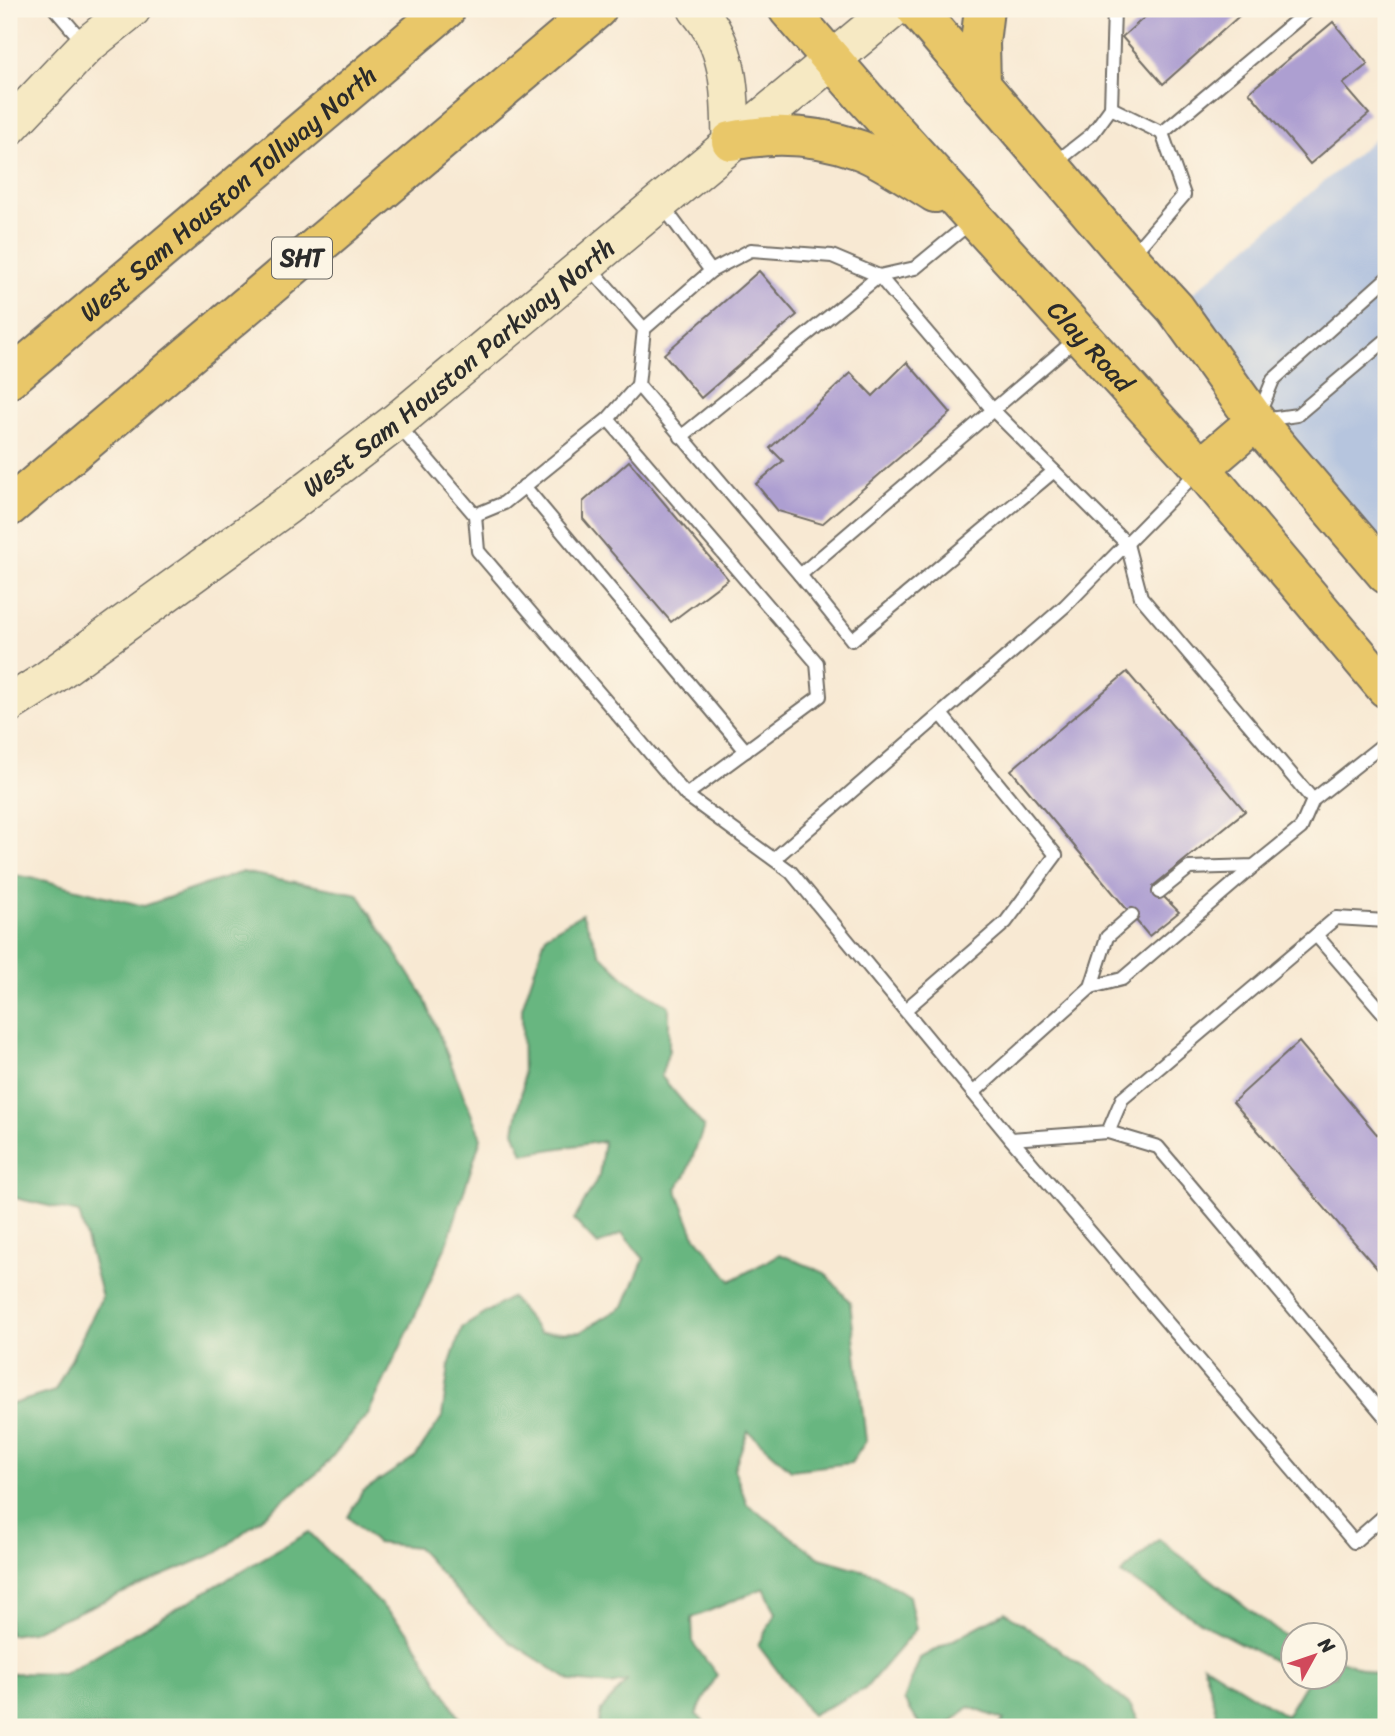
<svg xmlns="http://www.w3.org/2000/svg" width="1395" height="1736" font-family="Sriracha,sans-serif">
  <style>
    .industrial { fill: #b6c5de }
    .forest { fill: #68b680; stroke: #4a7056; stroke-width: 2 }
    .building { fill: #ad9fd1 }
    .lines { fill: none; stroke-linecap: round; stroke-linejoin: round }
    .lane-casing { stroke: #736e66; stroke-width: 16 }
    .secondary-casing { stroke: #736e66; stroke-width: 40 }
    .primary-casing { stroke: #736e66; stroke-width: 42 }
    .highway-casing { stroke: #736e66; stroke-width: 42 }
    .lane { stroke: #fff; stroke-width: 12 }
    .secondary { stroke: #f6e9c3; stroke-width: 37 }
    .primary { stroke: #e9c769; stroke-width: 38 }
    .highway { stroke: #e9c769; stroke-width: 38 }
    .labels { text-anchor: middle; stroke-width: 7; stroke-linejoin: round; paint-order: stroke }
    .shield { fill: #fcf5e5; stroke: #6a6863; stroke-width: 2 }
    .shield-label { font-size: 24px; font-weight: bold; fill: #2b2b2b }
    .street-label { font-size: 26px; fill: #2b2b2b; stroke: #fcf5e5 }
  </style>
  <rect width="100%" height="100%" fill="#fcf5e5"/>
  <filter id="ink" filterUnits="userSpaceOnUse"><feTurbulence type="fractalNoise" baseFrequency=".0143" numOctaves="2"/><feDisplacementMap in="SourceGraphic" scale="14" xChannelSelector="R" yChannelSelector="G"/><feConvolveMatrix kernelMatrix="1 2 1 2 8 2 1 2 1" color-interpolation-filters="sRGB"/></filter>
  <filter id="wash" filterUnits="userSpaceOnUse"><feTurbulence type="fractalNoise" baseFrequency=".00686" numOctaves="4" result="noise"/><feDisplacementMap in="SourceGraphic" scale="28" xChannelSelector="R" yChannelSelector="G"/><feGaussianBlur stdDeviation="1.57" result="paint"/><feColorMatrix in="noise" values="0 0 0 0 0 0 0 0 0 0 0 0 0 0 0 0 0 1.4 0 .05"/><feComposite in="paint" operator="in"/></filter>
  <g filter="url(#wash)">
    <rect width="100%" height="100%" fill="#f8e9d3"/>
    <polygon class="industrial" points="1386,129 1386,574 1175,308"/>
    <g class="forest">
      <polygon points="242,872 358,894 424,997 481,1138 448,1241 410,1327 368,1414 321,1470 219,1552 31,1632 9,1635 9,1405 55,1391 102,1297 79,1213 15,1198 9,1194 9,874 46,881 144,906"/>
      <polygon points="582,914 600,954 629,982 669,1006 669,1050 661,1076 704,1127 685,1177 676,1188 694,1234 731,1281 780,1254 825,1273 850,1302 866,1441 851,1463 791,1470 748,1431 734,1469 747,1504 820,1558 872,1573 909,1596 916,1629 865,1689 811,1715 758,1645 776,1613 764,1588 692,1618 693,1643 717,1675 696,1714 709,1727 598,1727 601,1710 627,1681 611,1685 571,1681 510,1642 468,1604 417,1547 376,1543 348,1517 362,1492 416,1456 442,1417 449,1366 462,1328 511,1297 540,1333 580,1332 624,1306 644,1259 622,1233 598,1245 574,1220 599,1176 604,1141 523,1154 514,1131 523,1085 522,1008 546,935"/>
      <polygon points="309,1532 409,1633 465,1727 9,1727 9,1673 63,1674"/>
      <polygon points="1159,1539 1281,1634 1293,1639 1293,1671 1211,1628 1121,1574"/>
      <polygon points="1005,1612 1081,1665 1130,1705 1142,1727 998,1727 1004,1720 969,1707 945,1727 921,1727 904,1700 920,1658"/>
      <polygon points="1336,1658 1386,1678 1386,1727 1220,1727 1203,1664 1286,1716 1308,1679 1305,1677 1336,1676"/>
    </g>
    <g id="blocks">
      <g class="building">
        <polygon points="1154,9 1247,9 1163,84 1122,37"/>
        <polygon points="1333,22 1368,64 1343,84 1369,114 1310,164 1249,92"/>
        <polygon points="759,271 797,315 701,398 664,354"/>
        <polygon points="907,362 951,413 822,524 778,511 756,484 783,461 770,448 851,373 873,396"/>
        <polygon points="629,461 728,579 671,622 583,519 583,502"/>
        <polygon points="1127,672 1245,811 1153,886 1179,912 1149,936 1011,770"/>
        <polygon points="1299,1042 1386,1145 1386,1279 1233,1102"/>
      </g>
    </g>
  </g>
  <g filter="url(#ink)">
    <use href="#blocks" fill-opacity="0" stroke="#736e66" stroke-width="2"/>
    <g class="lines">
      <g class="lane-casing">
        <g id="lane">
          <polyline points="55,9 84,43"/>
          <polyline points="1111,108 1162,133 1310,9"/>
          <polyline points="1055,163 1092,134 1111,108 1114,9"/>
          <polyline points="1133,254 1184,195 1162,133"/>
          <polyline points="588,265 644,329 638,385"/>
          <polyline points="711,271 751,250 832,256 879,276 915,268 971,222"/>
          <polyline points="644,329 711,271 662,205"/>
          <polyline points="1259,414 1273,380 1386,279"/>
          <polyline points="608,419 817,663 820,696 686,795"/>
          <polyline points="1263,420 1297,415 1386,340"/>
          <polyline points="398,425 475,515 478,551 686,795 791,872 1011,1139 1108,1132 1122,1099 1336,918 1386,921"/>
          <polyline points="681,437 879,276 993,410 1127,544 1141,597 1313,800 1386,742"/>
          <polyline points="524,486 746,751"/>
          <polyline points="475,515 504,503 608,419 638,385 800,575 1076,339"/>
          <polyline points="800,575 852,640 1054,471"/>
          <polyline points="774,859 1065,606 1198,471"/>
          <polyline points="1159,892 1189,868 1254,866 1301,828 1313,800"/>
          <polyline points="1316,935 1386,1016"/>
          <polyline points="1091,987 1122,979 1254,866"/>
          <polyline points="905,1010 1006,922 1056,855 941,714"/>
          <polyline points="973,1093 1091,987 1107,937 1132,915"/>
          <polyline points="1108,1132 1158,1147 1386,1418"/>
          <polyline points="1011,1139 1354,1542 1386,1514"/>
        </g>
      </g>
      <g class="secondary-casing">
        <g id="secondary">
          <path d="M 697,9 C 731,48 730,93 731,141"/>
          <polyline points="9,127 86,46 132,9"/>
          <path id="s1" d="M 9,704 L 48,679 L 285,507 L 396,422 L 893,9"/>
        </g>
      </g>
      <g class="primary-casing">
        <g id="primary">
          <path id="s2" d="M 788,9 L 865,98 L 1201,468 L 1386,688"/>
          <polyline points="916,9 1129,258 1175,308 1256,421 1386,574"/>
          <polyline points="981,86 980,43 984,9"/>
          <path d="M 731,141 C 774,132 818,135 860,150 C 884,159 912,179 935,193"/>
          <polyline points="1201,468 1256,421"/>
        </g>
      </g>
      <g class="highway-casing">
        <g id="highway">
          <path id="s3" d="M 9,379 L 446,9"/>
          <polyline points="9,507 597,9"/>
        </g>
      </g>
      <use href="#lane" class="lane"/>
      <use href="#secondary" class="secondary"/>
      <use href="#primary" class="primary"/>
      <use href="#highway" class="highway"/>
    </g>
  </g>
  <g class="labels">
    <rect class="shield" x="272" y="237.5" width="60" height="41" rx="5"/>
    <g class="shield-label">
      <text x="302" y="266">SHT</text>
    </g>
    <g class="street-label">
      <text dy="9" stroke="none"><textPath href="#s3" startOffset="287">West Sam Houston Tollway North</textPath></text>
      <text dy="9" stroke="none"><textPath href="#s2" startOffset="453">Clay Road</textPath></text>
      <text dy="9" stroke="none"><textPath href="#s1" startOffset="562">West Sam Houston Parkway North</textPath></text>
    </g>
  </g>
  <rect width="1395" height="1736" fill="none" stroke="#fcf5e5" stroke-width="35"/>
  <g transform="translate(1314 1656) rotate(50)"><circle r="33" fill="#fcf5e5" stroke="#a8a49b" stroke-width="2"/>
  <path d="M0-5L12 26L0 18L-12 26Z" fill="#d1495b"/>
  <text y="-10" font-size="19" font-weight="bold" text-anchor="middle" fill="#2b2b2b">N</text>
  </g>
</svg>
